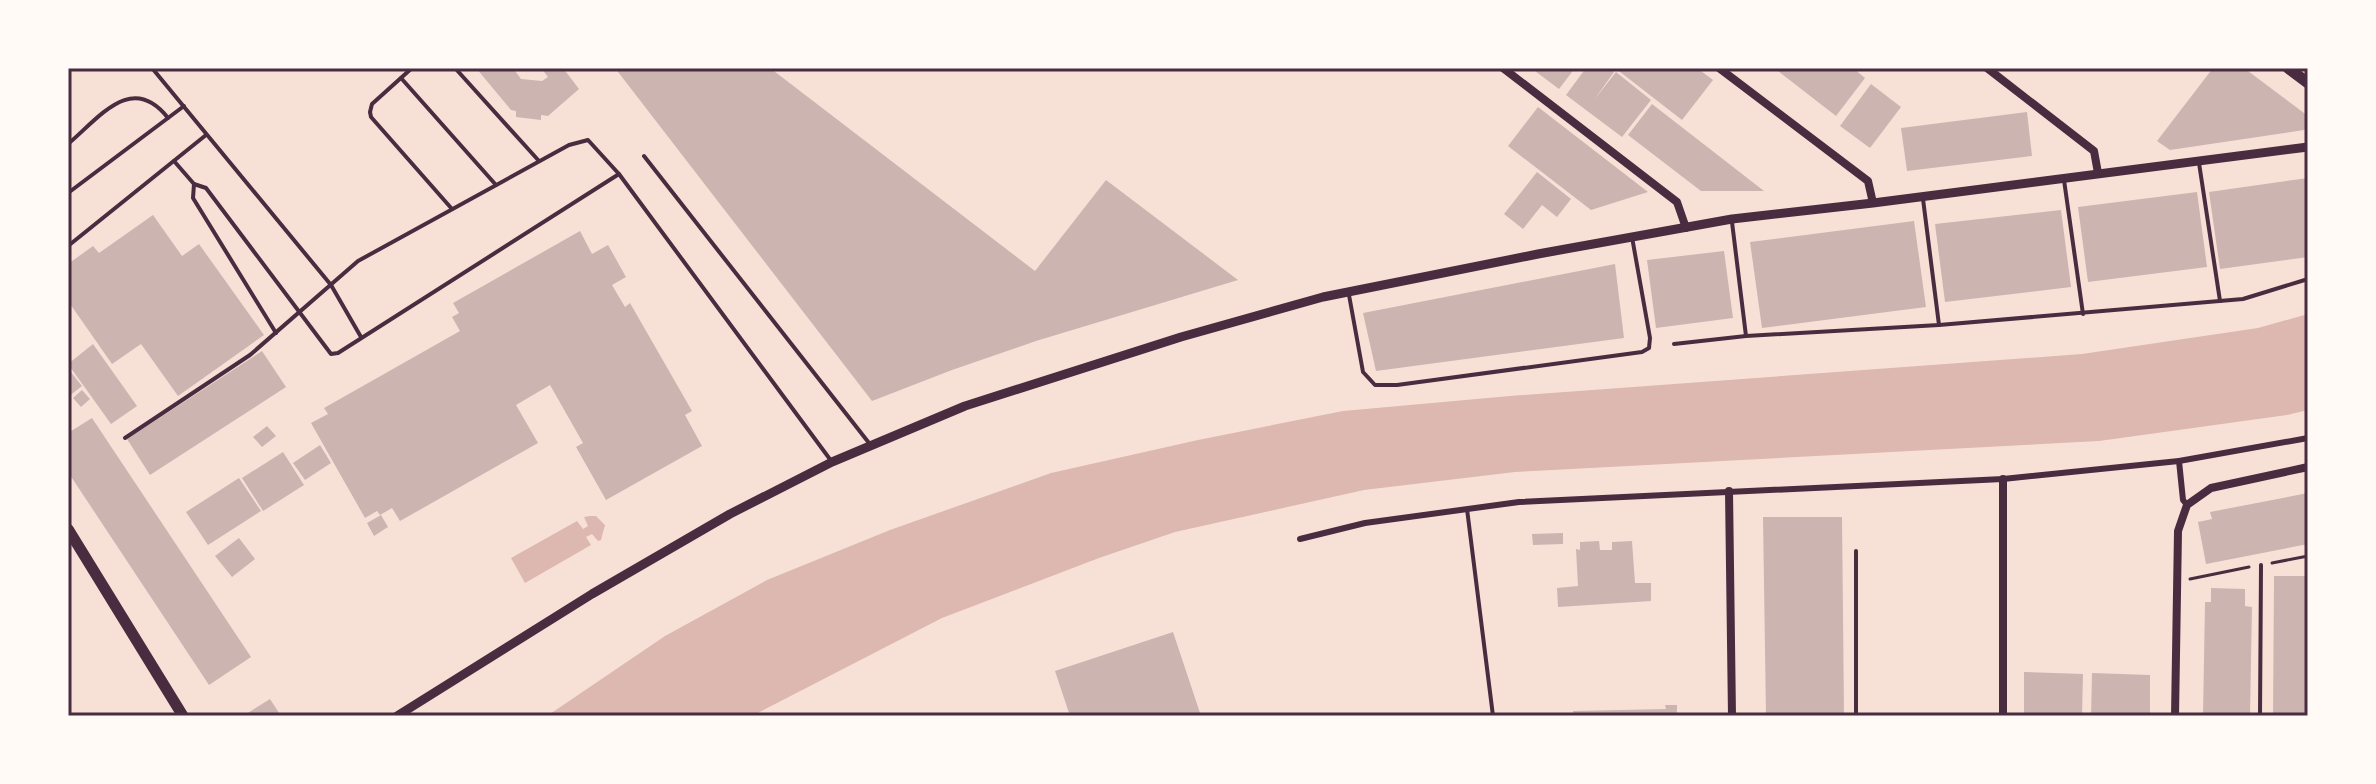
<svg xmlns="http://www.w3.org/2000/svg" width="2376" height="784" font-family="Cabin,sans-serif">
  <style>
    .water { fill: #dcb8b0 }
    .building { fill: #ccb4b1 }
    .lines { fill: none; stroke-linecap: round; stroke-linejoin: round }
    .path { stroke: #4a2c40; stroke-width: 3 }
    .service { stroke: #4a2c40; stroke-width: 4 }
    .pedestrian { stroke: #4a2c40; stroke-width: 6 }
    .minor { stroke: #4a2c40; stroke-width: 8 }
    .tertiary { stroke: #4a2c40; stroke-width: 9 }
    .secondary { stroke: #4a2c40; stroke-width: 11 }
    .neatline { fill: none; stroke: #4a2c40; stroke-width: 3 }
  </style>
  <rect width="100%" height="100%" fill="#f7e1d7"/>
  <g class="water">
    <polygon points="2308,314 2308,410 2287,415 2099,441 1515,472 1364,490 1175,532 1099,558 942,618 752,716 547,716 665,636 767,580 890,530 1051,473 1198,440 1343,411 1510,396 2082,354 2258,328"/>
    <polygon points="590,516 596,516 605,525 601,540 598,541 592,534 586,537 591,545 525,583 511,558 577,521 583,529 588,526 584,517"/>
  </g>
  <g class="building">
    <polygon points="476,68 513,68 521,79 542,81 548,77 541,68 563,68 579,89 548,116 541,115 541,120 516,117 516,111 511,110"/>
    <polygon points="615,68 770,68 1035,271 1106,180 1238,280 1036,341 952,370 872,401"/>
    <polygon points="1531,68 1575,68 1559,89"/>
    <polygon points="1586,68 1608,68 1614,72 1594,100 1616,72 1651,100 1622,137 1566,95"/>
    <polygon points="1615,68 1697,68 1713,80 1682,120"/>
    <polygon points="1774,68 1853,68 1865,78 1836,116"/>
    <polygon points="2213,68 2244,68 2308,116 2308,125 2304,130 2170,150 2157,141"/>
    <polygon points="1871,84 1901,107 1870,148 1840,126"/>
    <polygon points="1652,104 1764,191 1701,191 1628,135"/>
    <polygon points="1538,107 1648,192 1591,210 1508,146"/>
    <polygon points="2027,112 2032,156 1907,171 1901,128"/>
    <polygon points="1537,172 1571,199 1557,217 1542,205 1523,229 1504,214"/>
    <polygon points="2308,178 2308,257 2220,269 2209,192"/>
    <polygon points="2197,192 2207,267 2088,282 2078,207"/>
    <polygon points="2061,210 2071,287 1945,302 1935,224"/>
    <polygon points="153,215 182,256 199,244 264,335 178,396 141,344 112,364 68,301 68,264 93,246 99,253"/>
    <polygon points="1914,221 1926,307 1762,328 1750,242"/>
    <polygon points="580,231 592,254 608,245 626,277 612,285 625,307 630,303 692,411 685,415 702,446 606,500 576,447 583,443 550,385 516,405 538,443 400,521 392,508 380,515 377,511 365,518 311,423 328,414 324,408 460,331 452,317 459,313 453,303"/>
    <polygon points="1724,251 1733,318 1656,328 1647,260"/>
    <polygon points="1615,264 1624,338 1376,371 1363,313"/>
    <polygon points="93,344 137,406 111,424 68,364"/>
    <polygon points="262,351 286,387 150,475 127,439"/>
    <polygon points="70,371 82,386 68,397 68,372"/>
    <polygon points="82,390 90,399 81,407 73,398"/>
    <polygon points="92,418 251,657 209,685 68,472 68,433"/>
    <polygon points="267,426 276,436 262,447 253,437"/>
    <polygon points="320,445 331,463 305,480 293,463"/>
    <polygon points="283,452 304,485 263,511 242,478"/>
    <polygon points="239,478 261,511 208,545 186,512"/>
    <polygon points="2308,493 2308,544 2206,564 2198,522 2212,519 2210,512"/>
    <polygon points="381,515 388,527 374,536 367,523"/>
    <polygon points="1763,517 1842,517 1844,716 1766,716"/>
    <polygon points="1563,533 1563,544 1533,545 1532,534"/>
    <polygon points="239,538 255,559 232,577 215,556"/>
    <polygon points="1599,541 1600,550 1612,550 1612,542 1632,541 1635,583 1651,583 1651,601 1558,607 1557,588 1578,586 1576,549 1580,550 1580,542"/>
    <polygon points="2274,576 2308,576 2308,716 2273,716"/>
    <polygon points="2211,588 2245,589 2245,606 2252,607 2250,716 2203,716 2205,602 2211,602"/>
    <polygon points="1173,632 1201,716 1070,716 1055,671"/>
    <polygon points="2024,672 2083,674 2082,716 2024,716"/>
    <polygon points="2092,673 2150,675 2150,716 2091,716"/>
    <polygon points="270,699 281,716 243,716"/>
    <polygon points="1665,705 1677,705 1677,716 1573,716 1573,711 1666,709"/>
  </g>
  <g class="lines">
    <g class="path">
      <polyline points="2272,563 2308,556"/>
      <polyline points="2190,579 2249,567"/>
    </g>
    <g class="service">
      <polyline points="152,68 331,285 361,337"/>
      <polyline points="412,68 372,104 370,112 371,117 452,209"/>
      <polyline points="455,68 539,161"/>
      <polyline points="401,78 496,185"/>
      <path d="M 68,144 C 100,117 132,72 168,118"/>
      <polyline points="644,156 869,443"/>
      <polyline points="174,161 194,184 206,188 331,354 338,353 619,174"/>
      <polyline points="2199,163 2220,301"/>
      <polyline points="2064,180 2083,314"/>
      <polyline points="194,184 193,198 276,333"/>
      <polyline points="68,193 184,106"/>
      <polyline points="1923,199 1939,325"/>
      <polyline points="1732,222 1746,336"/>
      <polyline points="68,246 206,135"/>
      <polyline points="1349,295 1363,372 1375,385 1397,385 1642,352 1649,348 1650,338 1632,237"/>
      <polyline points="1674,344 1746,336 1939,325 2243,299 2308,279"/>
      <polyline points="125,438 250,355 358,261 569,145 588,140 619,174 832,462"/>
      <polyline points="1467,509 1493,716"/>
      <polyline points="1856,551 1856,716"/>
      <polyline points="2260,716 2261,565"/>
    </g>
    <g class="pedestrian">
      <polyline points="2179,461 2183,500 2187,505"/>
      <polyline points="1300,539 1365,523 1519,502 2003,479 2179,461 2308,438"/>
    </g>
    <g class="minor">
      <polyline points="1503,68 1677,202 1686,228"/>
      <polyline points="1719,68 1868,181 1873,203"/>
      <polyline points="1987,68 2094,151 2098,173"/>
      <polyline points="2003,479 2003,716"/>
      <polyline points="1729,491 1732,716"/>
      <polyline points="2175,716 2178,531 2187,505 2211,488 2308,467"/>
    </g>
    <polyline class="tertiary" points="397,716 592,594 730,514 832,462 965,406 1181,337 1323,297 1538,254 1732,219 1873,203 2308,147"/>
    <g class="secondary">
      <polyline points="2288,68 2308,83"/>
      <polyline points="68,529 183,716"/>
    </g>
  </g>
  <rect width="2376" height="784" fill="none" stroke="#fffaf5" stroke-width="140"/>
  <rect x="70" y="70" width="2236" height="644" class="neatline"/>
</svg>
